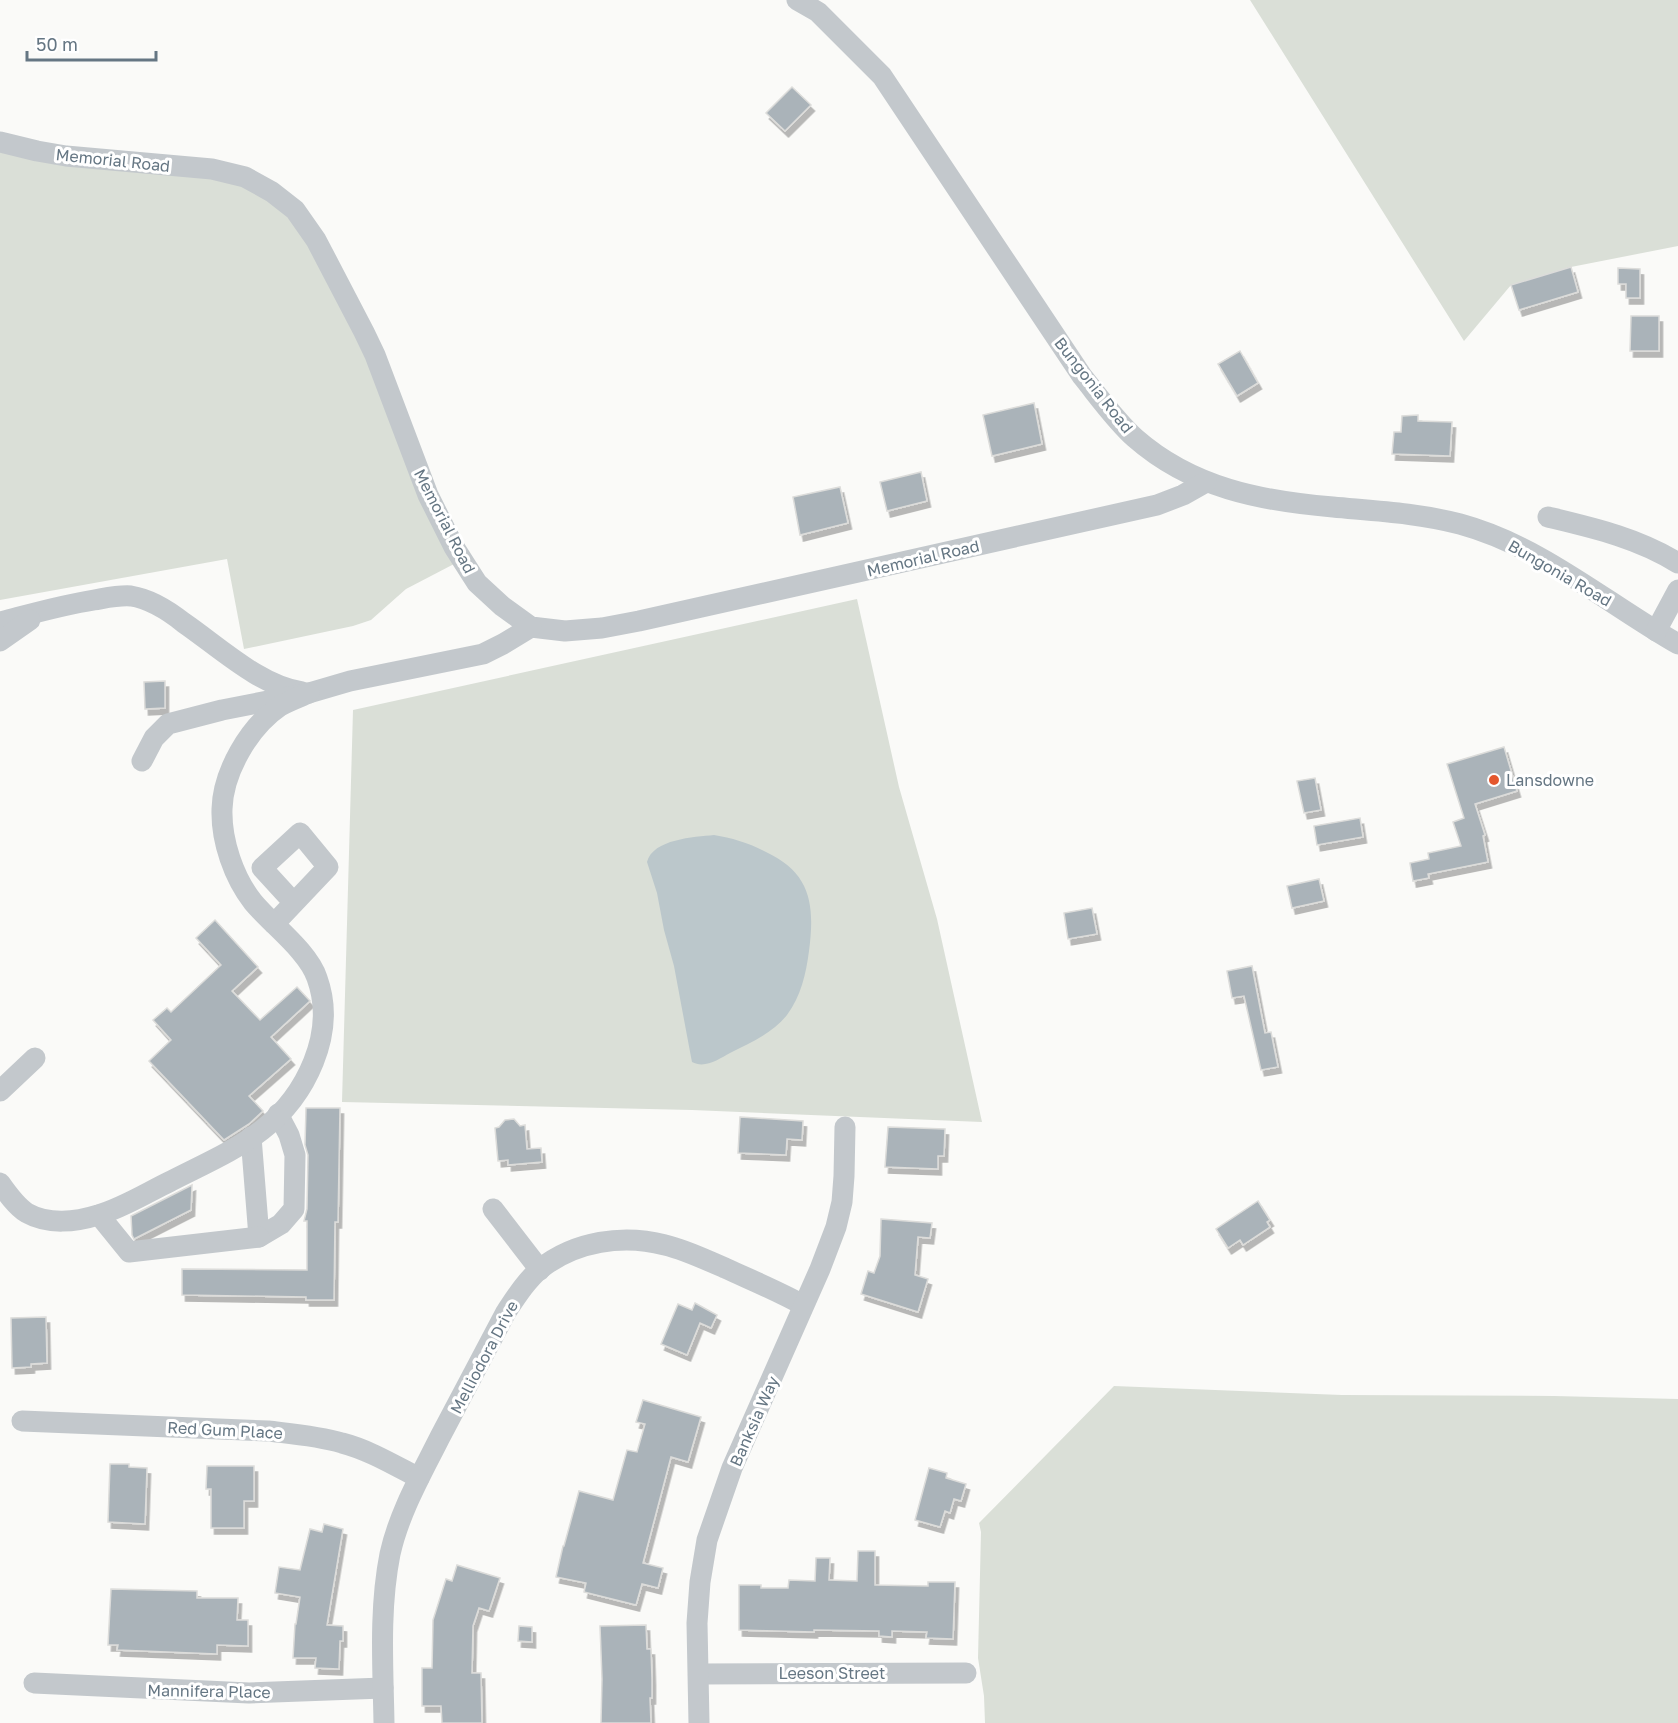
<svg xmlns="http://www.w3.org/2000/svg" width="1678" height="1723" font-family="'Golos Text',sans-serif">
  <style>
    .green { fill: #dadfd7 }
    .water { fill: #bbc7cb }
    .building { fill: #aab3b9; stroke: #dcdcda; stroke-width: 1.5; filter: url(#shadow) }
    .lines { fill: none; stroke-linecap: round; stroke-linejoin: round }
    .minor { stroke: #c3c8cc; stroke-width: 21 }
    .poi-dot { fill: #e4572e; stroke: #fff; stroke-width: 2 }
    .labels { text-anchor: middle; stroke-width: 6; stroke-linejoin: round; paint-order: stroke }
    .street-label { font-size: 16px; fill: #657683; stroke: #fff }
    .poi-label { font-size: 16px; fill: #657683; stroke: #fff; text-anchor: start }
  </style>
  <defs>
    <filter id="shadow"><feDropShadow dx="3.5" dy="6" stdDeviation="0" flood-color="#0004"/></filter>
  </defs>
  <rect width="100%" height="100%" fill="#fafaf8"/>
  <g class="green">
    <polygon points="1250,0 1678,0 1678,246 1571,267 1511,285 1464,341"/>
    <polygon points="0,149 199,174 261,191 302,231 354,326 454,564 406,589 371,620 353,626 244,649 227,559 0,600"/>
    <polygon points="857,599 899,787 937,919 982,1122 692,1110 342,1102 353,710"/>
    <polygon points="1114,1386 1342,1395 1554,1396 1678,1399 1678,1723 985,1723 984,1696 978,1658 981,1532 979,1523"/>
  </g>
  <path class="water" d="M 714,835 C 732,838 749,843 766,852 C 811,873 815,905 809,951 C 806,974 801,996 787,1015 C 773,1033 750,1043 730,1053 C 719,1059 705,1069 692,1062 L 691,1057 L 674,966 L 664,930 L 657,893 L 647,862 C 653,839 694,837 714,835 Z"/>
  <g class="building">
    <polygon points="792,87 811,105 785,131 766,113"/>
    <polygon points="1571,267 1578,292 1519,310 1511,285"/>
    <polygon points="1618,268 1640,269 1640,298 1626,298 1626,284 1618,284"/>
    <polygon points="1631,316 1659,316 1659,351 1630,351"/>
    <polygon points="1240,351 1258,383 1237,396 1218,364"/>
    <polygon points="1034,403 1042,444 992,456 983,415"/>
    <polygon points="1418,415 1418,421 1452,422 1450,456 1392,454 1394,432 1401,432 1402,416"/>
    <polygon points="921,472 927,501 887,511 880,482"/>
    <polygon points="840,487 848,523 800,535 793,497"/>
    <polygon points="165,681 165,708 145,709 144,682"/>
    <polygon points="1504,747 1517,791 1475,804 1485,835 1483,836 1488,862 1428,874 1429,878 1413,881 1410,863 1429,859 1428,853 1461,846 1453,822 1464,818 1447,764"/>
    <polygon points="1315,778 1321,810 1304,813 1297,781"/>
    <polygon points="1360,818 1363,837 1317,845 1314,826"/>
    <polygon points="1319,879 1324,901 1292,908 1287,886"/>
    <polygon points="1092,908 1097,934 1068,939 1064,913"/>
    <polygon points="215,920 258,967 232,991 260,1020 297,987 310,1001 271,1037 291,1059 249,1096 263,1111 249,1124 224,1140 149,1061 171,1040 153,1020 167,1008 171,1012 221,965 196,938"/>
    <polygon points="1252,966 1265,1033 1271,1032 1278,1067 1261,1070 1244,996 1232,998 1227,971"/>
    <polygon points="306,1108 340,1108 338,1222 335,1222 334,1300 306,1300 306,1297 182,1295 182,1269 307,1270 307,1221 304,1221 307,1209 308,1155 305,1145"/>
    <polygon points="740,1117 803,1121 802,1140 787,1139 786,1155 738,1153"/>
    <polygon points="514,1119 520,1126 525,1125 527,1149 541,1148 542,1162 508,1165 508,1160 498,1161 495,1128 499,1127 505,1120"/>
    <polygon points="888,1127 945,1129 944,1156 938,1156 938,1169 885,1167"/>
    <polygon points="192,1185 191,1210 134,1239 132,1235 131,1216"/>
    <polygon points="1258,1201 1270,1220 1267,1222 1270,1227 1243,1245 1240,1240 1228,1248 1216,1229"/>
    <polygon points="881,1219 932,1223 930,1238 918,1237 915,1275 928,1279 918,1312 861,1294 868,1271 874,1273 880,1256"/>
    <polygon points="695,1303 717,1315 711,1328 700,1323 687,1355 661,1344 678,1304 692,1310"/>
    <polygon points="46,1317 47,1363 31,1364 31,1367 12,1368 11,1318"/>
    <polygon points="643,1400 701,1417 688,1462 671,1457 643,1563 663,1568 658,1588 642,1584 636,1605 584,1592 586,1583 556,1577 563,1546 564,1546 579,1491 613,1500 627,1450 637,1452 645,1424 636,1422"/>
    <polygon points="110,1464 129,1464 129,1467 147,1468 145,1524 108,1522"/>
    <polygon points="207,1466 254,1466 254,1501 244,1501 244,1528 211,1528 211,1489 206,1489"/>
    <polygon points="929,1468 947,1473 946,1478 966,1484 961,1501 954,1499 950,1513 945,1511 940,1527 915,1520"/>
    <polygon points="324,1524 343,1529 327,1625 343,1626 343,1641 340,1641 339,1669 315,1668 316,1658 293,1658 295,1624 296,1624 300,1597 275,1593 279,1567 300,1570 310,1529 322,1532"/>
    <polygon points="858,1551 875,1551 875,1585 928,1586 928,1582 955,1582 953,1639 926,1638 927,1632 892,1631 892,1637 879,1636 879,1631 814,1630 814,1632 739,1630 739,1585 761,1585 761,1588 788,1588 789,1580 815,1581 816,1558 830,1558 829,1580 857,1581"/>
    <polygon points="457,1565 500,1578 489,1611 479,1608 473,1626 472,1673 481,1673 482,1723 442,1723 441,1706 422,1706 422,1668 432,1668 433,1620 446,1579 452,1581"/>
    <polygon points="111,1589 197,1591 197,1598 238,1598 237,1620 248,1620 248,1646 217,1645 217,1654 117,1650 118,1645 108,1645"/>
    <polygon points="646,1625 647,1649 651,1649 652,1679 652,1698 650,1698 651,1723 601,1723 602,1679 600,1626"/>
    <polygon points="519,1626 532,1627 532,1642 518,1641"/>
  </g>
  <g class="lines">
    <g class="minor">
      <path d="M 797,0 L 818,12 L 882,76 L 1082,376 C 1099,397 1115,420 1135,438 C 1192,488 1261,501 1333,507 C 1376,511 1418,513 1460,524 C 1541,546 1606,603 1678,644"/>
      <polyline points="0,142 37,151 66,156 212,169 245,177 272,192 295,210 316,240 364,332 375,355 428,495 454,547 477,583 502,606 531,627 565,631 602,628 639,621 1157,505 1183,495 1206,482"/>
      <path d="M 1548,517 C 1594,528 1638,538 1678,563"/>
      <path d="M 0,622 C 31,614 62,605 94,600 C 106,598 119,595 131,596 C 150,599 169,611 184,623 C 219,647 260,686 302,692"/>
      <polyline points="1656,631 1678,590"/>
      <polyline points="0,641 30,620"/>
      <polyline points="142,761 154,738 168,724 222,710 309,693 350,681 483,654 503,644 531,627"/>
      <polyline points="274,924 328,867 300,833 262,868 294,903"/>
      <polyline points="0,1091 35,1058"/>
      <polyline points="251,1137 259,1237 281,1224 294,1209 295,1155 289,1135 278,1114"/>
      <path d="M 0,1183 C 7,1193 16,1206 27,1213 C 48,1225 76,1222 98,1215 C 123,1208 148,1192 171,1181 C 202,1165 235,1151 262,1130 C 306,1096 337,1033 317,978 C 308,951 272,925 253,902 C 234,878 221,841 222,809 C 223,772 249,727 280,706 C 289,701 300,697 309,693"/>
      <polyline points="493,1209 540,1270"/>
      <polyline points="99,1215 129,1252 259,1237"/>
      <path d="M 22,1421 L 268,1431 C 293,1434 318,1436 342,1443 C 369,1450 394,1465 419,1478"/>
      <polyline points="699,1674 966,1673"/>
      <polyline points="34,1683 249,1693 383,1688"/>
      <path d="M 384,1723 C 383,1667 379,1609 390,1554 C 399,1513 421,1475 440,1437 C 462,1395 484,1354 506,1312 C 516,1297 526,1281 540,1269 C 575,1241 623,1234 665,1245 C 686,1250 706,1260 725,1268 C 751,1280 778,1291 803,1305"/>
      <polyline points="699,1723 697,1623 700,1582 707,1540 732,1468 820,1269 836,1227 842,1202 844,1176 845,1127"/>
    </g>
  </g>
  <circle class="poi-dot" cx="1494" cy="780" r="6"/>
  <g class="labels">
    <g class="street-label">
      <text transform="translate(113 160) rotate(6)" y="6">Memorial Road</text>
      <text transform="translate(1094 385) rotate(52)" y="6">Bungonia Road</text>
      <text transform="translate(445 521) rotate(63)" y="6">Memorial Road</text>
      <text transform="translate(923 558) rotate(-13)" y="6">Memorial Road</text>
      <text transform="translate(1560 573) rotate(30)" y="6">Bungonia Road</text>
      <text transform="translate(484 1357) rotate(-62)" y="6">Melliodora Drive</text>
      <text transform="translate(754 1421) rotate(-66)" y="6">Banksia Way</text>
      <text transform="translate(225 1430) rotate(3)" y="6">Red Gum Place</text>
      <text x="832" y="1679">Leeson Street</text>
      <text transform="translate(209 1691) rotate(1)" y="6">Mannifera Place</text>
    </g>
    <g class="poi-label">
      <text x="1506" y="786">Lansdowne</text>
    </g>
  </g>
  <path d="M27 51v9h129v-9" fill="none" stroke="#657683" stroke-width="3"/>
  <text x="36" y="51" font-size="18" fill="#657683" stroke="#ffffff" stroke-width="4.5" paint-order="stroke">50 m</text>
</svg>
